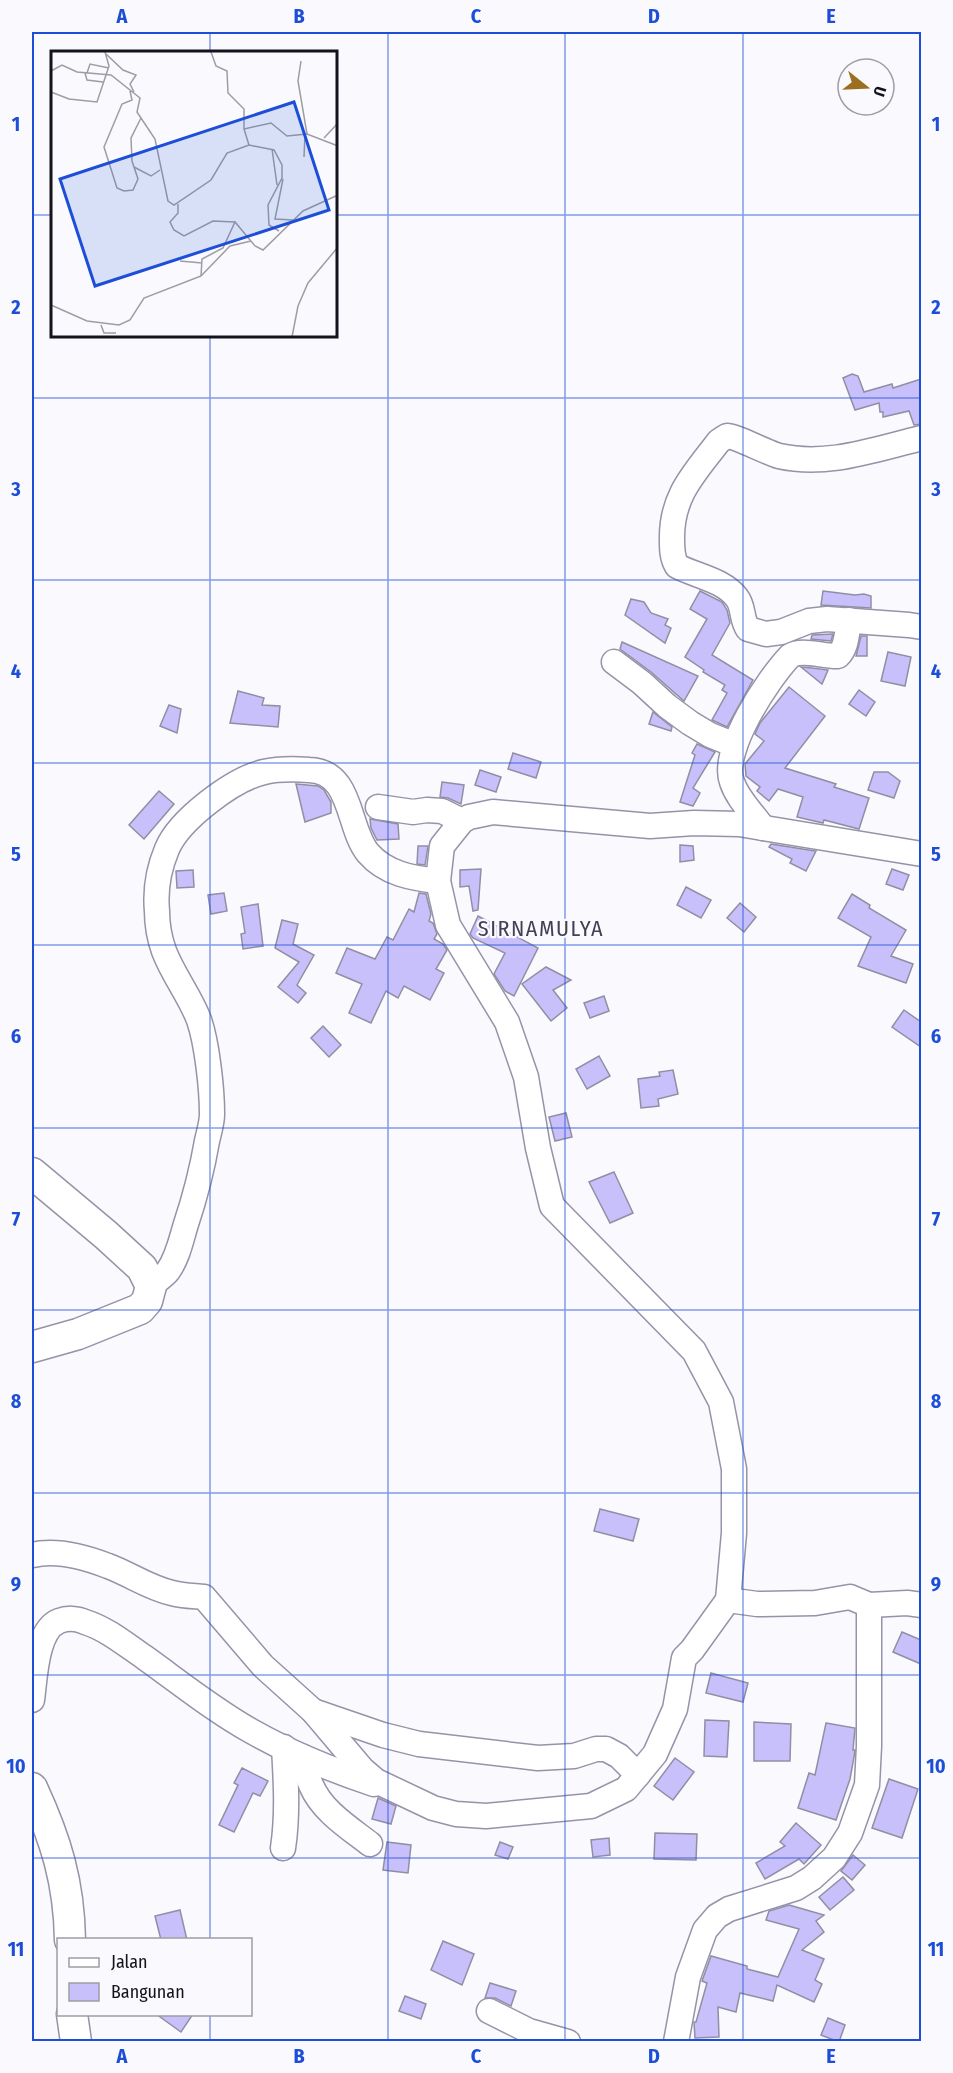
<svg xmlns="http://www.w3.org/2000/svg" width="953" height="2073" font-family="'Fira Sans Condensed',sans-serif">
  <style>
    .building { fill: #c8c0fa; stroke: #918ea4; stroke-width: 1.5 }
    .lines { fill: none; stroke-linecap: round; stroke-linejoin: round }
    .minor-casing { stroke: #9593a8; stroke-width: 27 }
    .major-casing { stroke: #9593a8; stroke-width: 33 }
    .minor { stroke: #fff; stroke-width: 24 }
    .major { stroke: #fff; stroke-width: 30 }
    .grid { fill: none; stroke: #1d4ed8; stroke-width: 1.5; stroke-opacity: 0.55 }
    .labels { text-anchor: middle; stroke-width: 4.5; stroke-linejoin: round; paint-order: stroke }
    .quarter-label { font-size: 22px; letter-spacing: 1.5px; fill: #434053; stroke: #faf9fe }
    .inset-road { fill: none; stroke: #9e9da3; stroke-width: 1.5 }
    .view { fill: #1d4ed8; fill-opacity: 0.15; stroke: #1d4ed8; stroke-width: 3 }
    .inset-edge { fill: none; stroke: #14131b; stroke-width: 3 }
    .neatline { fill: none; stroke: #1d4ed8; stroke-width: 2 }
    .grid-label { font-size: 20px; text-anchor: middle; font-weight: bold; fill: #1d4ed8 }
  </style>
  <rect width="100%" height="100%" fill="#faf9fe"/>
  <g class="building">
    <polygon points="852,374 858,376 864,392 892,384 893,388 921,379 921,424 914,425 909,411 883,417 883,412 880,412 879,403 855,410 843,378"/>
    <polygon points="700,591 722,602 727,610 730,623 712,655 753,680 727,727 712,720 727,693 722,690 725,685 703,672 704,670 685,657 707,619 690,609"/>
    <polygon points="823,591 855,595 864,594 871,596 871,608 821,605"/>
    <polygon points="631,599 644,602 651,613 668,619 665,625 671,628 665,643 625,615"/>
    <polygon points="833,634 831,641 811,639 812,635"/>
    <polygon points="861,636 867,636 867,656 856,656"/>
    <polygon points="622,642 698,676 684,701 651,672 620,649"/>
    <polygon points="888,652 911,657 905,686 881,681"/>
    <polygon points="801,667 812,668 828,670 822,684"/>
    <polygon points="789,687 825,716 785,768 836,784 834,787 869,798 859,829 824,820 823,823 797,817 803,797 778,789 769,801 757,791 760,787 746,776 745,764 764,741 755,734 760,723"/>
    <polygon points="859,690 875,702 866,716 849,704"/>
    <polygon points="238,691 264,698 262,705 280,706 278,727 230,723"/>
    <polygon points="169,705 181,709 177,733 160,726"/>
    <polygon points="653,712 672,727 671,731 649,724"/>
    <polygon points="697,744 715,752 693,788 700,793 693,806 680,802 695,755 692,753"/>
    <polygon points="513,753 541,762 536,778 508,769"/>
    <polygon points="480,770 501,777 496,792 475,785"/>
    <polygon points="874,772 888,772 900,781 894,798 868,790"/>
    <polygon points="442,782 464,785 461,804 448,798 440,797"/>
    <polygon points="296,784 318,786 324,790 331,802 331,813 305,822"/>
    <polygon points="159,791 174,804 144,839 129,825"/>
    <polygon points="370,819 398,824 399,839 377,840 371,828"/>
    <polygon points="771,844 815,851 816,851 806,871 790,863 792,859 769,847"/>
    <polygon points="680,845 693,846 694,860 680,862"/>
    <polygon points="418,846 428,846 425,865 417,864"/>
    <polygon points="481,869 478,910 473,911 469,886 460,887 460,870"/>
    <polygon points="892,869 909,875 903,890 886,884"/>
    <polygon points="193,870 194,887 177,888 176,871"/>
    <polygon points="686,887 711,900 701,918 677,905"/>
    <polygon points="224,893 227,911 211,914 208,895"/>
    <polygon points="419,893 426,894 431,914 429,921 433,923 437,934 434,939 443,944 447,950 436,969 444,973 430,1000 404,986 398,998 386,991 371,1023 349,1013 362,984 336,973 347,948 375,959 387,937 393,940 409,909 414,912"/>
    <polygon points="852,894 870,905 869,908 906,930 891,956 913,964 906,983 858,966 871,937 838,918"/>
    <polygon points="740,903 756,917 744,932 727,918"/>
    <polygon points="258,904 263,946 243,949 241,934 245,933 241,907"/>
    <polygon points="478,916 538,948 514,996 505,991 494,974 505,953 473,938 470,934"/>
    <polygon points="282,920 298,924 293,944 314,955 297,985 306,993 298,1003 278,987 299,962 275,948"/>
    <polygon points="546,967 571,980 553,990 567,1008 551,1021 522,984"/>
    <polygon points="604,996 609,1011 590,1018 584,1003"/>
    <polygon points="904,1010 921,1022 921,1047 892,1027"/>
    <polygon points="323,1026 341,1045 329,1057 311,1038"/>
    <polygon points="599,1056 610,1076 587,1089 576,1069"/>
    <polygon points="673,1070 678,1094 658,1099 659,1106 641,1108 638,1079 660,1076 659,1072"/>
    <polygon points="566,1113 572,1137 555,1141 549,1117"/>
    <polygon points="614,1172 633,1213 610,1223 589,1182"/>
    <polygon points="600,1509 639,1519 633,1541 594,1531"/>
    <polygon points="902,1632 921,1640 921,1664 893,1652"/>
    <polygon points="711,1673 748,1683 743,1702 706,1693"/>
    <polygon points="705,1720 729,1721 727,1757 704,1756"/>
    <polygon points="754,1722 791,1724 790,1761 754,1761"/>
    <polygon points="826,1723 855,1728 853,1750 855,1750 854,1757 850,1779 836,1820 798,1808 809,1773 815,1775"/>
    <polygon points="675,1758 694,1772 673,1800 654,1786"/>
    <polygon points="242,1768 268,1781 260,1796 253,1793 234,1832 219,1825 238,1785 234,1783"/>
    <polygon points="889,1779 918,1789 902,1838 872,1828"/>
    <polygon points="378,1798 396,1806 391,1824 372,1819"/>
    <polygon points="796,1823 821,1845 804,1864 799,1859 765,1879 756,1863 785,1846 780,1842"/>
    <polygon points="655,1833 697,1834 696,1860 654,1859"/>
    <polygon points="609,1838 610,1855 593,1857 591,1840"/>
    <polygon points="387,1842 411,1845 408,1873 383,1870"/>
    <polygon points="500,1842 513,1847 508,1859 495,1855"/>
    <polygon points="853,1855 865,1865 852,1880 841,1871"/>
    <polygon points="843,1877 854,1890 830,1910 819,1897"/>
    <polygon points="789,1905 824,1915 816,1921 824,1932 802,1950 824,1959 815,1980 822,1984 814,2002 777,1985 773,2001 740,1993 736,2012 718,2007 719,2037 695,2038 694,2022 696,2022 707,1983 702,1981 711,1956 747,1966 747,1969 778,1977 799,1929 766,1920 769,1911"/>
    <polygon points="180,1910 187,1940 161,1940 155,1916"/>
    <polygon points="443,1941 474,1954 462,1985 431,1970"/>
    <polygon points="490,1983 516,1991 511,2006 495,1998 485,1998"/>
    <polygon points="405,1996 426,2004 421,2019 399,2011"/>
    <polygon points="156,2014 193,2014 181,2032"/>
    <polygon points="828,2018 845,2025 839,2042 821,2035"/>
  </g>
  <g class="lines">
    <g class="minor-casing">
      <g id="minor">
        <path d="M 922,438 C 875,449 828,467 779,456 C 768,453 733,435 727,436 C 725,437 721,440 719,441 C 694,474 671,496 672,540 C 672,549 672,558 677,566 C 696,576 724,580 737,598 C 744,607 741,619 748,629 L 766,634 L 781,632 L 809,621 L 827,619 L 909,625 L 922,627"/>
        <polyline points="614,662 642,683 667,706 690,723 710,735 735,745"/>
        <polyline points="378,807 413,812 427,810 442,811 462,821"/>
        <path d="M 763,828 C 753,813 738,800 732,782 C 720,751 768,679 790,656 C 802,648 824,657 838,656 C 847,648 847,632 849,620"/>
        <path d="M 151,1286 C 156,1281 164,1276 168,1271 C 178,1257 181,1240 186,1224 C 195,1197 202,1170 207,1141 C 209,1132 212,1123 212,1114 C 212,1089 207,1043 199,1020 C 190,996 173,975 164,951 C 160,940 157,923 157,911 C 155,890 159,868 167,849 C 179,820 233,779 264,772 C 277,769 296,769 309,770 C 353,771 347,828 368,853 C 386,874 412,878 438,881"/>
        <path d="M 32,1555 C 57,1549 85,1557 108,1566 C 130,1574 149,1588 172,1593 C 182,1596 194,1596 204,1597 L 263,1666 L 313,1711 L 362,1769 L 376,1781 L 433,1808 L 456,1814 L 486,1816 L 591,1806 L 626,1789 L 655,1754 L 675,1709 L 684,1658 L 692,1650 L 728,1600"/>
        <polyline points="869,1605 907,1603 922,1605"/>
        <path d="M 32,1700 C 35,1678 36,1630 59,1621 C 67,1618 77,1618 85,1622 C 107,1629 125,1644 144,1657 C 179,1682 215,1711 253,1732 C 292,1754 332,1770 374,1784"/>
        <polyline points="313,1711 383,1735 419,1744 538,1758 574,1756 596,1749 606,1749 619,1756 638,1775"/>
        <path d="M 303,1757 C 306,1766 307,1776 311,1785 C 322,1811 348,1827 370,1844"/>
        <path d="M 283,1848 C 288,1815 286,1781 284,1747"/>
        <polyline points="489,2011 529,2031 568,2042"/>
        <polyline points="676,2042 688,1977 705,1930 717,1916 729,1909 796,1888 812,1878 834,1858 850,1833 867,1785 869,1746 869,1605 850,1597 815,1603 757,1604 728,1600 734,1533 734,1469 721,1402 694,1351 552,1206 538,1148 526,1077 507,1022 448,925 438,881 442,846 462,821 469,817 493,812 650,826 694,823 739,824 922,854"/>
      </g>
    </g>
    <g class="major-casing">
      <g id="major">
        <polyline points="32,1173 106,1235 142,1268 151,1286 147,1301 140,1309 78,1334 32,1347"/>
        <path d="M 32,1788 C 56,1840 69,1882 70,1940"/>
        <polyline points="72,2014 76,2042"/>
      </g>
    </g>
    <use href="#minor" class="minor"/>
    <use href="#major" class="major"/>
  </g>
  <path class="grid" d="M 210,32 L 210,52M 388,32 L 388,2042M 565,32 L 565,2042M 743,32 L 743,2042M 32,215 L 52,215M 336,215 L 922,215M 210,336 L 210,1940M 32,398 L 922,398M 32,580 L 922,580M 32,763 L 922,763M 32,945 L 922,945M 32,1128 L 922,1128M 32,1310 L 922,1310M 32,1493 L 922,1493M 32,1675 L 922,1675M 32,1858 L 922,1858M 210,2014 L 210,2042"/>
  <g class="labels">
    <g class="quarter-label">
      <text x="541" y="936">SIRNAMULYA</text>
    </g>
  </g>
  <g transform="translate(51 51)">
    <rect width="286" height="286" fill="#faf9fe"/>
    <path class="inset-road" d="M 160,1 L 165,15 L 176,20 L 177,42 L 193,58 L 193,78M 55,3 L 72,19 L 85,24 L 79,33 L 83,41M 250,10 L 247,30 L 256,83M 0,20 L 11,14 L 26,21 L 60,24 L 89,47 L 86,61 L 104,88 L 117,150 L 123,154 L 160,129 L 176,102 L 198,94 L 193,78 L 220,72 L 236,85 L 256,83 L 287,95M 34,22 L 36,29 L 52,31M 36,22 L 39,13 L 58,17M 79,40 L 81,49 L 71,53 L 53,96 L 66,137 L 73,140 L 82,139 L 87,128 L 81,110 L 80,87 L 90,67M 0,41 L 18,48 L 46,51 L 58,15 L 54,1M 273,87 L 287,72M 198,94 L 223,99 L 231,114 L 231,127 L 217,154 L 218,174 L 228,180M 221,98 L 226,134M 253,106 L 254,83M 83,116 L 100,125 L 109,119M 232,128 L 224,168 L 242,169M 127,153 L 127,162 L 119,171 L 123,179 L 133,185 L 162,170 L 184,171M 129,210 L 151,212M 150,225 L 179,195 L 200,190M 0,254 L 36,270 L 68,274 L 79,269 L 93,247 L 150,225 L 151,208 L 172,197 L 184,171 L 204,195 L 212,199 L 252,160 L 287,144M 50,274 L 53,282 L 65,282M 241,286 L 247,255 L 257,232 L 287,196"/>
    <path class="view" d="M 243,51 L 278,159 L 44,235 L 9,128 Z"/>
    <rect width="286" height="286" class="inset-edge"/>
  </g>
  <rect width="953" height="2073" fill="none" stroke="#faf9fe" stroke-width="66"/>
  <rect x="57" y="1938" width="195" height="78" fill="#faf9fe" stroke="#9e9da3" stroke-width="1.5"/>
  <rect x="69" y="1958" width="30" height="9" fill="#ffffff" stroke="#9e9da3" stroke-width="1.5"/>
  <text x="111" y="1968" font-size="18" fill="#14131b">Jalan</text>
  <rect x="69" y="1983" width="30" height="18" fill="#c8c0fa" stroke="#9e9da3" stroke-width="1.5"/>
  <text x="111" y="1998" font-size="18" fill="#14131b">Bangunan</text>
  <g transform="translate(866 87) rotate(108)"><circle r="28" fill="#faf9fe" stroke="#9e9da3" stroke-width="1.5"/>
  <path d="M0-4.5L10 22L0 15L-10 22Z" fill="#9b6f1f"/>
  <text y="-9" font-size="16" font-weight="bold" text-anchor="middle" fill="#14131b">U</text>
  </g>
  <rect x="33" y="33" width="887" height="2007" class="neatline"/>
  <g class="grid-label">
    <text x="122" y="23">A</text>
    <text x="299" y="23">B</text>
    <text x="476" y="23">C</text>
    <text x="654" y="23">D</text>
    <text x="831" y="23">E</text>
    <text x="16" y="131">1</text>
    <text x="936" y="131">1</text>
    <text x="16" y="314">2</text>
    <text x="936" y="314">2</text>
    <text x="16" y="496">3</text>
    <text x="936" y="496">3</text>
    <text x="16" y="678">4</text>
    <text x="936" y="678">4</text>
    <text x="16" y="861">5</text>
    <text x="936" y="861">5</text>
    <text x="16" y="1043">6</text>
    <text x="936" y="1043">6</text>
    <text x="16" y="1226">7</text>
    <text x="936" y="1226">7</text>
    <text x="16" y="1408">8</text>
    <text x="936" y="1408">8</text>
    <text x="16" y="1591">9</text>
    <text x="936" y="1591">9</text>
    <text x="16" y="1773">10</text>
    <text x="936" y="1773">10</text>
    <text x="16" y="1956">11</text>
    <text x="936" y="1956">11</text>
    <text x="122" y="2063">A</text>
    <text x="299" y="2063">B</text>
    <text x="476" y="2063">C</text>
    <text x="654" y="2063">D</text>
    <text x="831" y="2063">E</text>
  </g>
</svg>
